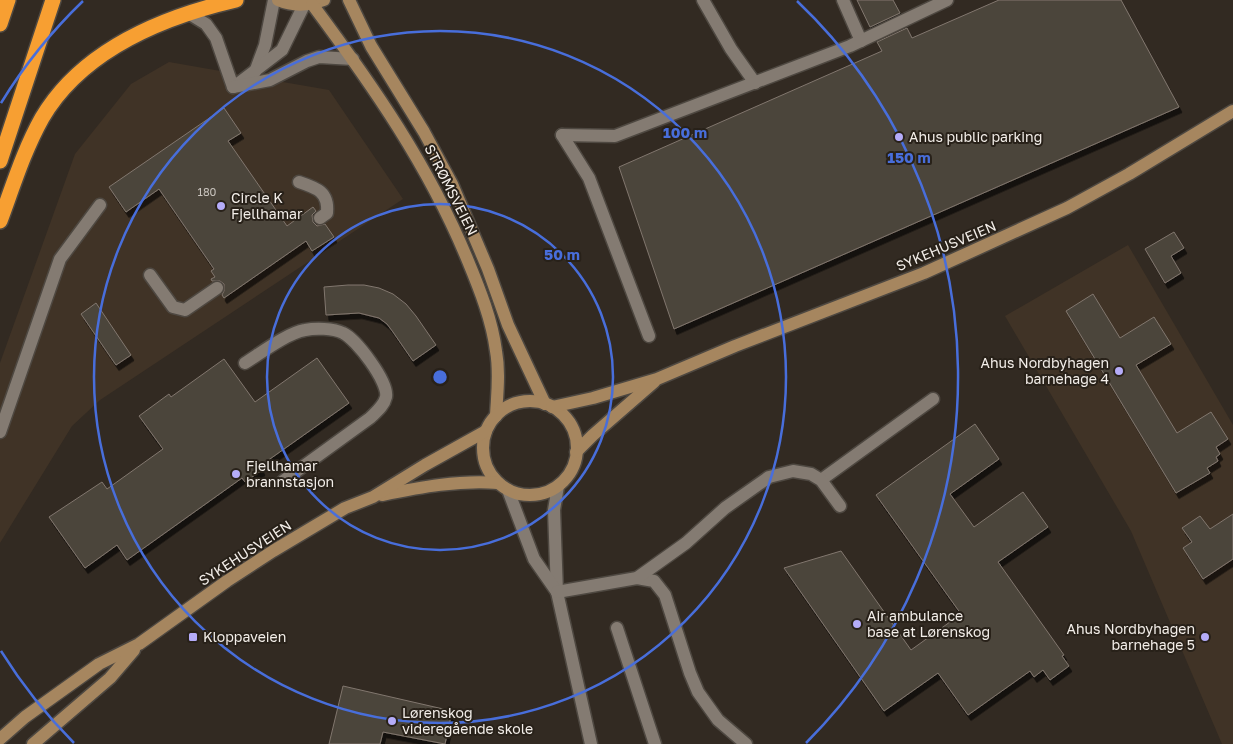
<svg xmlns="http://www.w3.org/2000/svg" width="1233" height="744" font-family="'Golos Text',sans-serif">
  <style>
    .built { fill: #403326 }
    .building { fill: #4c443b; stroke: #81776e; filter: url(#shadow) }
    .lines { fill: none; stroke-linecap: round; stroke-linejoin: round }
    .service-casing { stroke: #4e4841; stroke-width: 15 }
    .minor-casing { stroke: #4e4841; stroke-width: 15 }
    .secondary-casing { stroke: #4e4841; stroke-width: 15 }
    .motorway-casing { stroke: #4e4841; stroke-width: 18 }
    .service { stroke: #847b72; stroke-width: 12 }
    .minor { stroke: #847b72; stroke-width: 12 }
    .secondary { stroke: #a6865f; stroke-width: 12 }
    .motorway { stroke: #f79f32; stroke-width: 15 }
    .ring { fill: none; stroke: #486edb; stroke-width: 2.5 }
    .poi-dot { fill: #b5acf9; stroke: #282119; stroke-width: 2 }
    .labels { text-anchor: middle; stroke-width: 4; stroke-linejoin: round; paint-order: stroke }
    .number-label { font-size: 11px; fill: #c9c4be }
    .poi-label { font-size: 14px; fill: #f3eee9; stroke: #282119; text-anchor: start }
    .street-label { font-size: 14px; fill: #f3eee9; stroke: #282119 }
    .centre { fill: #486edb; stroke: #282119; stroke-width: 2.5 }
    .ring-label { font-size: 15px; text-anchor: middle; font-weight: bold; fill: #486edb; stroke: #282119; stroke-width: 4; stroke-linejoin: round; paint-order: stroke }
  </style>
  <defs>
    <filter id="shadow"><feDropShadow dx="3" dy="5.5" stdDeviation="0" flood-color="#0009"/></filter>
  </defs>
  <rect width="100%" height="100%" fill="#322a22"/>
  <g class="built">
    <polygon points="169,62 329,90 403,199 100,400 72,426 0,543 0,363 75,154 131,84"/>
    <polygon points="1128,245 1233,425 1233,744 1222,744 1131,531 1005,316"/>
  </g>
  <g class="building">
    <polygon points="857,0 893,0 900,13 870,27"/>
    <polygon points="999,0 1121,0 1179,107 674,329 619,167 882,51 877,42 907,28 912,38"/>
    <polygon points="224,108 241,133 228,141 287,226 313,207 316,211 312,215 313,222 317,226 325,224 334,237 312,251 306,241 224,298 222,295 224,291 224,284 220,281 212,281 211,279 215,277 211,271 214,269 159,189 126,212 109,187"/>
    <polygon points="1174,232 1184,248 1171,256 1181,273 1165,283 1145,249"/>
    <polygon points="348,285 364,285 379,288 393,294 406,304 416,316 436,345 413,361 393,332 387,324 379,318 359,313 326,315 324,287"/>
    <polygon points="1093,294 1120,338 1154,317 1171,344 1136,365 1177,433 1211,412 1228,439 1216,447 1220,454 1216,457 1218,461 1207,468 1210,473 1176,493 1066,311"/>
    <polygon points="96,303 131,355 116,365 81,314"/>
    <polygon points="317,358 349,403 260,466 262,470 245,482 242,478 127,560 117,545 85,568 49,517 102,482 107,489 163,449 139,416 169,394 171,397 224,359 255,402"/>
    <polygon points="975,424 999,459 950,494 974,527 1023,492 1048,527 998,562 1064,655 1062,656 1069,666 1050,680 1043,670 1034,677 1030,671 968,715 938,673 884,711 784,568 841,551 911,650 961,614 876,495"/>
    <polygon points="1233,514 1233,559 1203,579 1183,548 1192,542 1182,528 1200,516 1210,529"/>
    <polygon points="343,686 452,711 445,744 383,732 380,744 329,744"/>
  </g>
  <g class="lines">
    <g class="service-casing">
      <g id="service">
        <polyline points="703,0 731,49 755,83"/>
        <polyline points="843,0 861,41"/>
        <polyline points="188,13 206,24 216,38 233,87"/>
        <polyline points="255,72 265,45 274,0"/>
        <polyline points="239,83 282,50 304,5"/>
        <polyline points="233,87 270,80 307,61 319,57 353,59"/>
        <polyline points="562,135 589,178 649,336"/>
        <path d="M 299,182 C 317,188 329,192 327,213 L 320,218"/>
        <polyline points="150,275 173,307 185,310 217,288"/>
        <path d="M 245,363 C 261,353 287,333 305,330 C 315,328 333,328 343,333 C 356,339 389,382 386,397 C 384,406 376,412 370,418 L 283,481"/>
        <polyline points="0,432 60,259 100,205"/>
        <polyline points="821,480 933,399"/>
        <polyline points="558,486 554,510 557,592 591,744"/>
        <polyline points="508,490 534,559 557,592"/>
        <polyline points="637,578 654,581 665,595 690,673 698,692 718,720 746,744"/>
        <polyline points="557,592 637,578 686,543 725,508 769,477 793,471 811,474 821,480 840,506"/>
        <polyline points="617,628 655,744"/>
      </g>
    </g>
    <g class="minor-casing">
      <polyline id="minor" points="562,135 615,136 850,46 947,0"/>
    </g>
    <g class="secondary-casing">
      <g id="secondary">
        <path d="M 278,0 C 294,7 308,6 324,0"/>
        <polyline points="349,0 371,46 424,132 452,184 488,269 508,325 545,404"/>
        <path d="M 312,4 C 373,86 429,166 468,261 C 480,290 492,320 496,351 C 500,373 497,395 496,416"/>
        <circle cx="530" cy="448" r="47"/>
        <polyline points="552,407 593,398 657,379 735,346 924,273 1067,208 1129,174 1233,111"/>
        <polyline points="576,452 593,435 654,382"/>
        <path d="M 382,495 C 421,487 459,480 498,483"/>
        <polyline points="0,739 25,717 99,664 139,644 227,581 273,551 345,508 373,497 425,465 486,431"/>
        <polyline points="33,744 110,678 134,650"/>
      </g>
    </g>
    <g class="motorway-casing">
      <g id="motorway">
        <polyline points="0,24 8,0"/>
        <polyline points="0,161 53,0"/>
        <path d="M 0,221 C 13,186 24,150 42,118 C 82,50 163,17 236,0"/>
      </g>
    </g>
    <use href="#service" class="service"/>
    <use href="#minor" class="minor"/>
    <use href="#secondary" class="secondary"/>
    <use href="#motorway" class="motorway"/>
  </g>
  <g class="ring">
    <circle cx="440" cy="377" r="173"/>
    <circle cx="440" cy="377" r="346"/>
    <path d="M74 743A518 518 0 0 1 1 651M1 103A518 518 0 0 1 83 1M797 1A518 518 0 0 1 806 743"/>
  </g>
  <g class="poi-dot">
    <circle cx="899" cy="137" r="5"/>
    <circle cx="221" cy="206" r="5"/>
    <circle cx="1119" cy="371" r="5"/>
    <circle cx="236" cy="474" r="5"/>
    <circle cx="857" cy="624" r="5"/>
    <rect x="188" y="632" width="10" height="10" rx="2.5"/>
    <circle cx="1205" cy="637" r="5"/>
    <circle cx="392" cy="721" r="5"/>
  </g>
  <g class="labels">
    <g class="number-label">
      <text x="207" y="196">180</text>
    </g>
    <g class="poi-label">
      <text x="909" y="142">Ahus public parking</text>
      <text x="231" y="203">Circle K<tspan x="231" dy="16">Fjellhamar</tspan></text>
      <text x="1109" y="368" text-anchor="end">Ahus Nordbyhagen<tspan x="1109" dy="16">barnehage 4</tspan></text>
      <text x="246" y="471">Fjellhamar<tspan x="246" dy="16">brannstasjon</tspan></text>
      <text x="867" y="621">Air ambulance<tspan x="867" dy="16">base at Lørenskog</tspan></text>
      <text x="1195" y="634" text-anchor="end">Ahus Nordbyhagen<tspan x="1195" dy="16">barnehage 5</tspan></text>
      <text x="203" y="642">Kloppaveien</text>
      <text x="402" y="718">Lørenskog<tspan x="402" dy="16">videregående skole</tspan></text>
    </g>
    <g class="street-label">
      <text transform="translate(451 190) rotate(63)" y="5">STRØMSVEIEN</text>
      <text transform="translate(946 246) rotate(-23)" y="5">SYKEHUSVEIEN</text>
      <text transform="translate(245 553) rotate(-33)" y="5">SYKEHUSVEIEN</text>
    </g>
  </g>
  <circle cx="440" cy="377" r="8" class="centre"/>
  <g class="ring-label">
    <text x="685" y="138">100 m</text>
    <text x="909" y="163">150 m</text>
    <text x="562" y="260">50 m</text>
  </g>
</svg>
